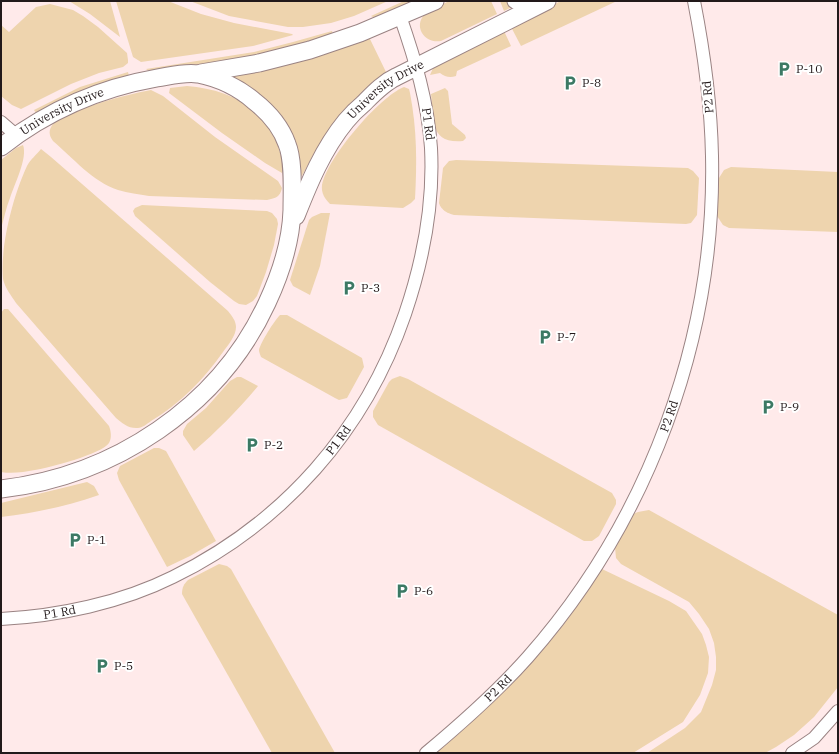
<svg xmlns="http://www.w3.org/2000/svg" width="839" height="754" font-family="'IBM Plex Serif',serif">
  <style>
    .green { fill: #eed4ae }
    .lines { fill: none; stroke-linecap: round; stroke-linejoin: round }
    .minor-casing { stroke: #9a8383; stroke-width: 14 }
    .tertiary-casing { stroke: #9a8383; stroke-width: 17 }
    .secondary-casing { stroke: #9a8383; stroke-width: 19 }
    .minor { stroke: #fff; stroke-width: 12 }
    .tertiary { stroke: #fff; stroke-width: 15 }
    .secondary { stroke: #fff; stroke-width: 17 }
    .labels { text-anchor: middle; stroke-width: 4; stroke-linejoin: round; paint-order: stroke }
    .poi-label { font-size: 12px; fill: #22191a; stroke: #fff; text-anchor: start }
    .street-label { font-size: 12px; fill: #22191a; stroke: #fff }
  </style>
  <rect width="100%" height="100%" fill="#ffeaea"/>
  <g class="green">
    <polygon points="69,1 110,1 120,37 90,14"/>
    <polygon points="116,1 168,1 201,14 234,23 292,34 293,35 253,46 141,62 133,57"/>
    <polygon points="190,1 388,1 354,16 331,23 303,27 288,27 229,16"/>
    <polygon points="404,1 413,1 375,18 371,16"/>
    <path d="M 449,1 L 491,1 L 497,14 L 441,41 C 426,44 413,28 424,15 C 429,8 442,5 449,1 Z"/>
    <polygon points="500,1 507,1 512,5 512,7 504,11"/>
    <polygon points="561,1 617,1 521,46 510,25"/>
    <polygon points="50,4 73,10 83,16 98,27 127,53 128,60 128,63 123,67 99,73 71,84 21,109 12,105 1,96 1,25 9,32 36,7"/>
    <polygon points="332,31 333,34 259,55 150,72 146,69 254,52 293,42"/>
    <path d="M 504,31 L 511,46 L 457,71 L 456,76 C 450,78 445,77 440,73 L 430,75 L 434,66 Z"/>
    <path d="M 369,37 L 386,72 C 349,100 324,133 303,174 L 302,176 L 299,174 L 296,153 L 233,79 L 233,76 Z"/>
    <path d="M 128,72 L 129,76 C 96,84 65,96 36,113 L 34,110 L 80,87 Z"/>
    <path d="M 187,86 C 227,89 266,107 279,149 C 281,156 285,166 282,173 L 265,163 L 222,133 L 169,93 L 170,88 Z"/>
    <path d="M 404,87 L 409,89 L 410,93 C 417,129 417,163 415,199 L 411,203 L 403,208 L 330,204 C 325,199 321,193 322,185 C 326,159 380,96 404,87 Z"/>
    <path d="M 445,88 L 448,91 L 452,124 L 465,135 L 466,138 L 463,141 C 429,144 434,119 431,94 Z"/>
    <path d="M 151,90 L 163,96 L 215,137 L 278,181 L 282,188 C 280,197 276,198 267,200 L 149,196 C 139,194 128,193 118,190 C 93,182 73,158 53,141 C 49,135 48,131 53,124 C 55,121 60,120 63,118 C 90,104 121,96 151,90 Z"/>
    <path d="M 23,145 C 28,158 14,185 10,198 C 6,208 4,218 1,229 L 1,160 L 16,148 Z"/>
    <path d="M 41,149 L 51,157 L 228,311 C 232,316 236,321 236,327 C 236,336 228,345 223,352 C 204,379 180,404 151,421 C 147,424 142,428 138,428 C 129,429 122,423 116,418 L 16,303 C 11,295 5,288 3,279 C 0,246 13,196 27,166 C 30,160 37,154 41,149 Z"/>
    <path d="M 456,160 L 688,168 L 693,171 L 699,178 L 697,215 L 691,223 L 686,224 L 454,215 C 447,213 441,210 439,203 L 443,168 L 449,161 Z"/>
    <polygon points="731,167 838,172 838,232 729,228 723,225 717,216 719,178 724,170"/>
    <polygon points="142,205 267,211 272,213 277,219 278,224 274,245 266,272 257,296 253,301 246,305 239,304 234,301 210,282 135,216 133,211 135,208"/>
    <polygon points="321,213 330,213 320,266 310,295 293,286 290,280 309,220 312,217"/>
    <path d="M 4,309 L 8,309 L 109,426 C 111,431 112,438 109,443 C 102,454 48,468 35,470 C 24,472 12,474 1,472 L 1,313 Z"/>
    <path d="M 280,315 L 287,315 L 362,358 L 364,367 L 347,398 L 339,400 L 335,398 L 261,357 C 260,354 259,352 259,350 C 261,342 274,321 280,315 Z"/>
    <polygon points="400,376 408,379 612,493 616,500 616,504 599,536 592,541 584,541 378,425 373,417 373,411 389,382 392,379"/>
    <path d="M 237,377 L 241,377 L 258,386 C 238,410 217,431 194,451 L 183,435 L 183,431 L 187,424 L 206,408 L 230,381 Z"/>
    <polygon points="154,448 159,448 166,451 216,541 190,556 167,567 119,480 117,473 120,466"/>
    <path d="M 87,482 L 94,486 L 99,495 C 67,506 35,513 1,517 L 1,503 Z"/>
    <polygon points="649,510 838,615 838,687 814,717 794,735 776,747 765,753 647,753 685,728 701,712 712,685 716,670 716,657 714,643 709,629 699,614 689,602 621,564 616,558 615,547 633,514 638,512"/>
    <path d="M 219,564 L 227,566 L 231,569 L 335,753 L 272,753 L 182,594 C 182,587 184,584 188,580 Z"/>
    <path d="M 602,569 L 669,601 L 686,611 L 702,634 L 706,645 L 709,657 L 708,673 L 700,695 L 683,722 L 633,753 L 435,753 C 482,714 526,672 564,624 C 572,614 578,601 585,591 C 591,583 597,576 602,569 Z"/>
  </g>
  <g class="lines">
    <g class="minor-casing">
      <g id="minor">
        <polyline points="1,122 16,135"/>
        <path id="s1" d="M 1,619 C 58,616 121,603 173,577 C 283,523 365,431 405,314 C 423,261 434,205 431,148 C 428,102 415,59 400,16"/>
        <path id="s2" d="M 426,753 C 462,723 497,692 528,657 C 648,521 716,339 712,156 C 711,104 704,52 694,1"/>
        <polyline points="792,753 814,738 838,711"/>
      </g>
    </g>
    <g class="tertiary-casing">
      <polyline id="tertiary" points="515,1 533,8"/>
    </g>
    <g class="secondary-casing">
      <g id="secondary">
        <polyline points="201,73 259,63 310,50 360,33 435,1"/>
        <path id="s3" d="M 1,147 C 47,111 100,88 157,78 C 170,76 184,72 198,74 C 218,78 239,88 254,101 C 268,112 281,127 287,144 C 294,161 292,192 292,210 C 291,243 281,273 267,303 C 219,407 114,476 1,489"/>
        <path id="s4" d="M 296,216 C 309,183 323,149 346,121 C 351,115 357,109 363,104 C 373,94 383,83 396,77 L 547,1"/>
      </g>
    </g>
    <use href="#minor" class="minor"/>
    <use href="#tertiary" class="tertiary"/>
    <use href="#secondary" class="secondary"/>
  </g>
  <defs>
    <g id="parking-bare" transform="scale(1.2)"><path d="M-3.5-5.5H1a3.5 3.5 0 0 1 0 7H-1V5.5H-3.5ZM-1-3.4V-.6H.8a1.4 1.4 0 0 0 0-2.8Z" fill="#3c7964" stroke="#fff" stroke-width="2.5" paint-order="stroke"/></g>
  </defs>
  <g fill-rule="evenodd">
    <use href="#parking-bare" x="784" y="69"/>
    <use href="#parking-bare" x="570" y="83"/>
    <use href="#parking-bare" x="349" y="288"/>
    <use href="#parking-bare" x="545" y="337"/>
    <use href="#parking-bare" x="768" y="407"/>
    <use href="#parking-bare" x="252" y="445"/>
    <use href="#parking-bare" x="75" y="540"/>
    <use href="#parking-bare" x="402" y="591"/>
    <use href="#parking-bare" x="102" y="666"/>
  </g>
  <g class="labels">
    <g class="poi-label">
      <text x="796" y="73">P-10</text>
      <text x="582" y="87">P-8</text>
      <text x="361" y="292">P-3</text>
      <text x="557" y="341">P-7</text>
      <text x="780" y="411">P-9</text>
      <text x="264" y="449">P-2</text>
      <text x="87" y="544">P-1</text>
      <text x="414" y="595">P-6</text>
      <text x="114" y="670">P-5</text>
    </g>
    <g class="street-label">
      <text dy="4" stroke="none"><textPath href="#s4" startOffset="159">University Drive</textPath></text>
      <text transform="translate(708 97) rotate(-95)" y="4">P2 Rd</text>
      <text dy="4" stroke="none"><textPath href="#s3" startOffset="71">University Drive</textPath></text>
      <text transform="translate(428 124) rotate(83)" y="4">P1 Rd</text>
      <text dy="4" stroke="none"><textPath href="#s2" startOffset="421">P2 Rd</textPath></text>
      <text dy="4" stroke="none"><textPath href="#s1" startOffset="395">P1 Rd</textPath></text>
      <text dy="4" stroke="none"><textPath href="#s1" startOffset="59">P1 Rd</textPath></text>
      <text dy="4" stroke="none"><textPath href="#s2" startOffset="97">P2 Rd</textPath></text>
    </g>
  </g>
  <rect width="839" height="754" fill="none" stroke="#22191a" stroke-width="4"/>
</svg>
